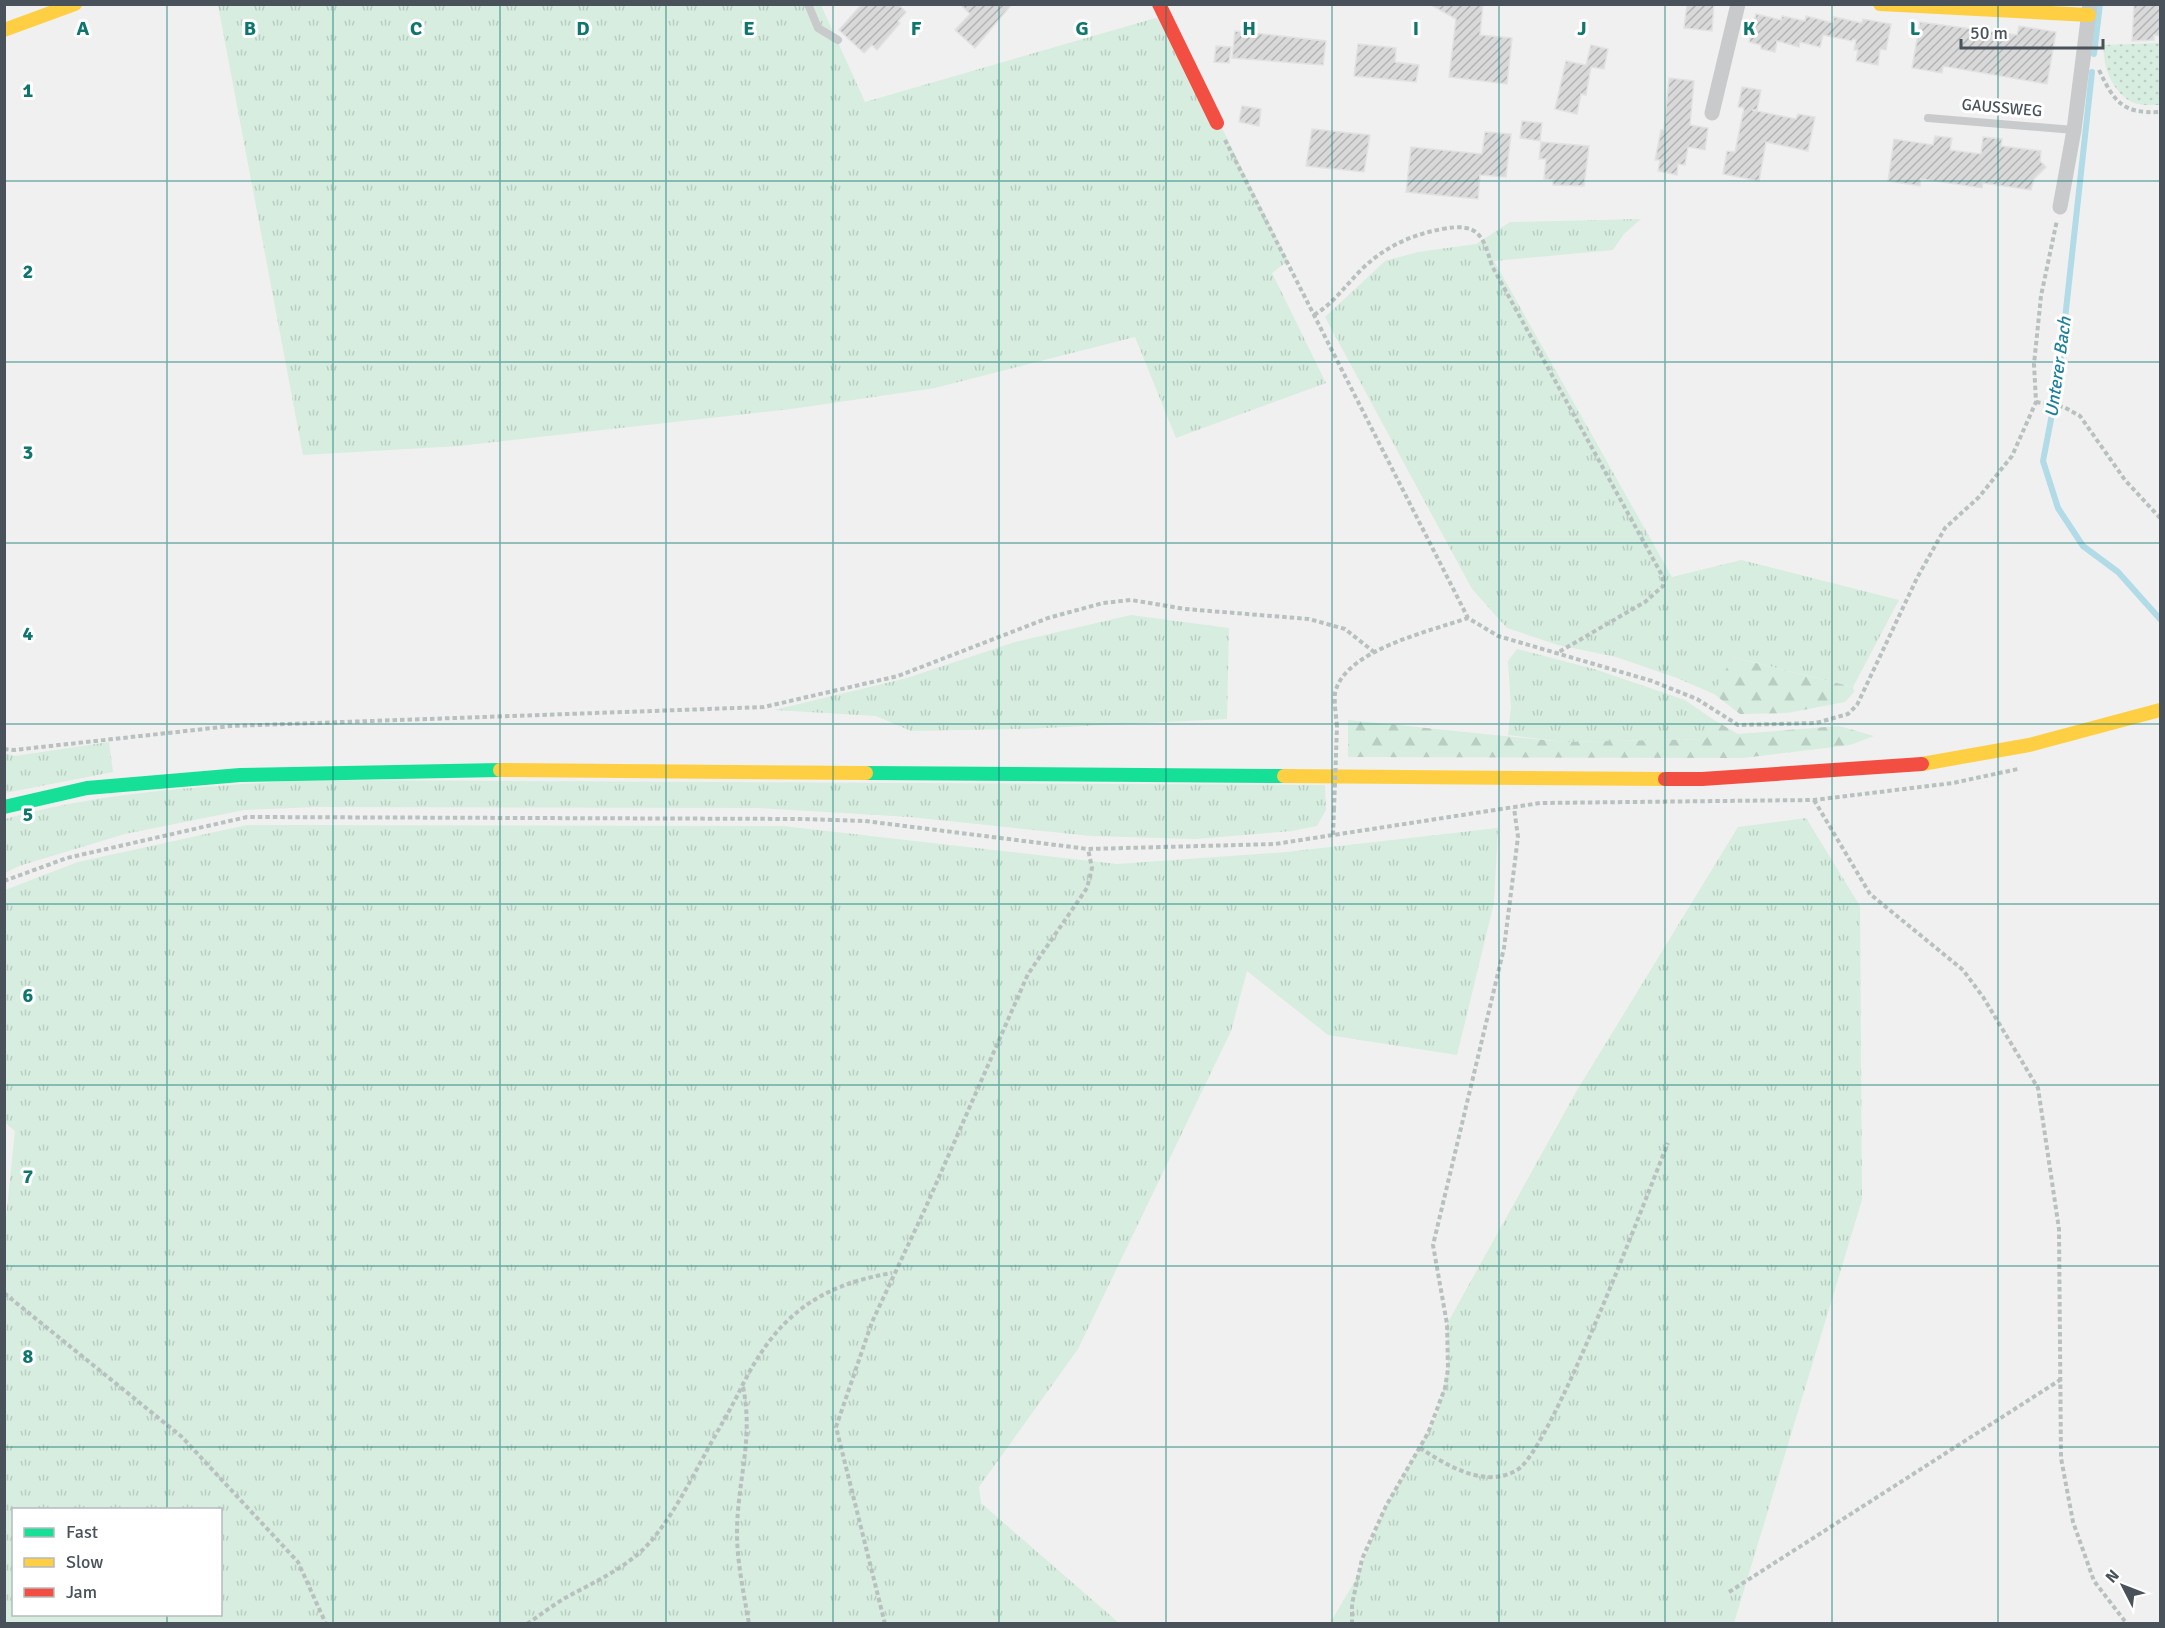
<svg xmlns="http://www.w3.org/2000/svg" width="2165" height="1628" font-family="Signika,sans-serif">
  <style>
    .grass { fill: url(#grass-tufts); fill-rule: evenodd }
    .forest { fill: url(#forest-firs) }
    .park { fill: url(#park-dots) }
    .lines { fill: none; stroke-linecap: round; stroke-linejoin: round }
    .stream { stroke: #b0dbe7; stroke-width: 6 }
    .building { fill: url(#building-hatch); stroke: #e2e2e3; stroke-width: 1.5 }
    .path { stroke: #b8c1bf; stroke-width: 4; stroke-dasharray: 4.5 3; stroke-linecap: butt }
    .lane { stroke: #c8cacb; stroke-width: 8 }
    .street { stroke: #c8cacb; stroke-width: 15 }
    .fast { stroke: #16e098; stroke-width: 14 }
    .slow { stroke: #ffcf43; stroke-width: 14 }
    .jam { stroke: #f24e42; stroke-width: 14 }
    .path-bridge { stroke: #b8c1bf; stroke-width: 4; stroke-dasharray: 4.5 3; stroke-linecap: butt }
    .grid { fill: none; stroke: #0f766e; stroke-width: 1.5; stroke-opacity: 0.55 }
    .labels { text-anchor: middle; stroke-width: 6; stroke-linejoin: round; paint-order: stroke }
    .street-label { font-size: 16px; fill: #49525a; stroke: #fff }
    .water-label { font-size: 18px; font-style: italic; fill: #1c7f9b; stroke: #fff }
    .grid-label { font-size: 20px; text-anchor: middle; font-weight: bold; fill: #0f766e; stroke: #fff; stroke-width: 6; stroke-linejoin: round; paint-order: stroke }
  </style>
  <defs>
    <pattern id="grass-tufts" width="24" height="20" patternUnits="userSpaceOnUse" patternTransform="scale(1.5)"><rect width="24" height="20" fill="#d7ede0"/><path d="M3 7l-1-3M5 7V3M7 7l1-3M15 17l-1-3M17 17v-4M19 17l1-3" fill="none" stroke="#bacdc2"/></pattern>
    <pattern id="forest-firs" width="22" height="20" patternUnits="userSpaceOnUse" patternTransform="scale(1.5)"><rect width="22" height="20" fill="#d7ede0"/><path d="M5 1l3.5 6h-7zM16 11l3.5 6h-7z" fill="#bacdc2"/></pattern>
    <pattern id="park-dots" width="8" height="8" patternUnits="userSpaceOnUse" patternTransform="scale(1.5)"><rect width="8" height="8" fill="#d7ede0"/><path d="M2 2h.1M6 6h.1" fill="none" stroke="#bacdc2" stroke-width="1.8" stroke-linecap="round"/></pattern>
    <pattern id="building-hatch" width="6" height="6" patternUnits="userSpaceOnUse" patternTransform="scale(1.5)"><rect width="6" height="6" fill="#d9d9da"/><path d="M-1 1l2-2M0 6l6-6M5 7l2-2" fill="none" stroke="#b2b3b4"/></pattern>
  </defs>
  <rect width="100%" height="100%" fill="#f0f0f0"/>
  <g class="grass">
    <polygon points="218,5 821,5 865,102 1166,15 1288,261 1272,273 1326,383 1176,438 1135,337 935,388 791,409 459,446 303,455"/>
    <polygon points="1641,219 1624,234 1613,250 1494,261 1672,577 1741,560 1899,600 1853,687 1733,657 1714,694 1677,678 1616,657 1558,645 1507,628 1472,589 1325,317 1385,261 1418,252 1476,244 1510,222"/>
    <polygon points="1131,615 1229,628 1227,719 1025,729 911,731 876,716 774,710 907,678 1015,642"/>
    <polygon points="1517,649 1594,669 1685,700 1714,720 1706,739 1564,742 1508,735 1511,707 1508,661"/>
    <polygon points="109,742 113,772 5,793 5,753 15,756"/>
    <path d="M 306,780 L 1325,785 L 1326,810 L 1317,826 L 1292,831 L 1195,839 L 1091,836 L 910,817 L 759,808 L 316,807 L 244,810 L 125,834 L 19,866 L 5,873 L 5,819 C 105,791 202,787 306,780 Z"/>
    <polygon points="1806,818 1860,906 1862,1200 1734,1623 1330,1623 1355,1581 1386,1506 1437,1416 1448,1369 1447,1324 1576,1092 1738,827"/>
    <path d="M 247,825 L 783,826 L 1117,864 L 1286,852 L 1498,828 L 1494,903 L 1457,1055 L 1328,1035 L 1247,971 L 1231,1031 L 1078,1349 L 979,1487 L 981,1503 L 1119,1623 L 5,1623 L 4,1237 L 15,1131 L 4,1122 L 5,890 L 78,862 ZM 14,1510 L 220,1510 L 220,1614 L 14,1614 Z"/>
  </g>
  <g class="forest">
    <polygon points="1732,657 1853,687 1854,692 1845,702 1787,713 1740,714 1714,694"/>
    <polygon points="1348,720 1564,742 1706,739 1714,720 1738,734 1839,726 1874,736 1850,745 1743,758 1348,757"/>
  </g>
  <path class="park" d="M 2160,43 L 2160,105 C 2152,105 2140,106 2132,102 C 2112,92 2102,65 2104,45 Z"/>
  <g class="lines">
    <g class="stream">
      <polyline points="2094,54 2100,4"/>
      <polyline points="2092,72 2058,383 2043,461 2058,508 2083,546 2118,572 2160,619"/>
    </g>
  </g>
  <g class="building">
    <polygon points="862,4 898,4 906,12 898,21 900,23 877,50 872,45 864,53 839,30"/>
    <polygon points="960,4 1012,4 975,48 955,30 970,14"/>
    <polygon points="1429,4 1483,4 1480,35 1512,38 1507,84 1449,77 1456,19"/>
    <polygon points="1687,4 1714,4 1712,31 1684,28"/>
    <polygon points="2134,4 2160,4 2160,36 2154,35 2154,40 2132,41"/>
    <polygon points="1756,14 1781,20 1782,16 1805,21 1806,16 1833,23 1834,17 1862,23 1863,19 1891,24 1886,50 1880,49 1878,65 1856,61 1858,50 1854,50 1856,40 1853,39 1852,41 1823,35 1820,47 1800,42 1799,47 1777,41 1775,52 1761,49 1761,45 1749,42"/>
    <polygon points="1920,22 2017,35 2019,26 2056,32 2047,84 1943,66 1942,73 1912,68"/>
    <polygon points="1235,31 1326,41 1323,65 1232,58"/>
    <polygon points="1358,44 1396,48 1395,62 1419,65 1416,82 1354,76"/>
    <polygon points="1591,45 1608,49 1604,69 1591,67 1586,95 1581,94 1577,114 1555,109 1566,61 1586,65"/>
    <polygon points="1216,46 1231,47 1229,63 1214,62"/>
    <polygon points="1669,78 1694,81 1690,125 1708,128 1705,150 1688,147 1685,165 1678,164 1677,175 1658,171 1660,160 1655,160 1661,130 1664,130"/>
    <polygon points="1742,87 1761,90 1757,110 1752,110 1796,119 1798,114 1815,117 1808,151 1766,142 1759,181 1723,174 1727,151 1735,152 1744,108 1738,107"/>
    <polygon points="1242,106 1261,109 1259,126 1239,122"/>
    <polygon points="1522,121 1542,123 1540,141 1520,138"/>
    <polygon points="1312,129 1370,135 1364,172 1306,166"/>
    <polygon points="1485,132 1511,134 1506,177 1480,175 1478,199 1406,192 1411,147 1482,154"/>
    <polygon points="1935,136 1952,138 1950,150 1981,154 1983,137 2002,139 2001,146 2041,151 2040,161 2046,167 2034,179 2031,190 1983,183 1982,188 1921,179 1920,186 1888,181 1894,139 1933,145"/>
    <polygon points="1541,142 1589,146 1584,186 1553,185 1553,180 1544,179 1546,159 1539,159"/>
  </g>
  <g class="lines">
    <g class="path">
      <path d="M 2099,70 C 2114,102 2123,114 2160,112"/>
      <polyline points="1225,140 1468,618 1498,636 1652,681 1697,699 1738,725 1816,723 1848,714 1857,705 1917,578 1945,528 1979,497 2012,456 2036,402 2034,364 2041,296 2057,220"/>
      <path d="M 1314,315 C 1334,303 1345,286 1361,270 C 1384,247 1411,235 1442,229 C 1479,222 1483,236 1492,266 L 1663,577 L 1663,586 L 1645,602 L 1557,653"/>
      <polyline points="2036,402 2064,407 2080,416 2125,480 2160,518"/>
      <path d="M 1337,726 C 1336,716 1334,703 1335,693 C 1344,650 1431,631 1468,618"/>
      <polyline points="4,749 14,750 231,726 764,707 898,676 1048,618 1103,603 1131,600 1185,609 1309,619 1345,629 1374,652"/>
      <polyline points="1814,800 1870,894 1963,970 1983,997 2038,1088 2059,1229 2061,1458 2073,1522 2094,1581 2127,1624"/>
      <polyline points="1333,835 1334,810"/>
      <polyline points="4,881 67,858 247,817 805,819 865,821 1088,849 1275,844 1540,803 1814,800 1953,783 2018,769"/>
      <polyline points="4,1293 182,1437 298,1562 326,1624"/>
      <path d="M 743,1387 C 754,1439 737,1482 737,1533 C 737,1563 744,1594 749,1624"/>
      <path d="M 1420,1448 C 1448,1466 1485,1489 1517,1470 C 1551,1451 1647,1194 1668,1143"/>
      <polyline points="1729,1592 2060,1380"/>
      <path d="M 527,1624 C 540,1615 552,1606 565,1598 C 594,1582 629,1567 651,1541 C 673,1515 688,1485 704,1456 C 716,1433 730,1411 741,1388 C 775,1319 815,1286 892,1273"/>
      <polyline points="885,1624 836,1427 872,1322 925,1209 1028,974 1087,888 1092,868 1088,849"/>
      <polyline points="1352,1624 1352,1604 1362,1559 1386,1506 1428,1433 1445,1388 1448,1369 1447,1324 1433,1245 1504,948 1518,837 1514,808"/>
    </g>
    <g class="lane">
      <polyline points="808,4 818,28 838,40"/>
      <polyline points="1928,118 2074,130"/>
    </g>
    <g class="street">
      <polyline points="1712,113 1738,4"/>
      <polyline points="2060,207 2074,130 2090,4"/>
    </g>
    <g class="fast">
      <polyline points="866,773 1284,776"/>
      <polyline points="4,807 87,788 240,775 500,770"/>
    </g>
    <g class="slow">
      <polyline points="1880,4 2089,15"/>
      <polyline points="4,30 75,4"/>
      <polyline points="1922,764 2029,745 2160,710"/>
      <polyline points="500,770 866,773"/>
      <polyline points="1284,776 1665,779"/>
    </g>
    <g class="jam">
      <polyline points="1159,4 1217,123"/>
      <polyline points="1665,779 1702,779 1922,764"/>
    </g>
    <polyline class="path-bridge" points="1334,810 1337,726"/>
  </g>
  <path class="grid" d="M 167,4 L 167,1510M 333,4 L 333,1624M 500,4 L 500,1624M 666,4 L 666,1624M 833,4 L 833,1624M 999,4 L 999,1624M 1166,4 L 1166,1624M 1332,4 L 1332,1624M 1499,4 L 1499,1624M 1665,4 L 1665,1624M 1832,4 L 1832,1624M 1998,4 L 1998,1624M 4,181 L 2160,181M 4,362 L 2160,362M 4,543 L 2160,543M 4,724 L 2160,724M 4,904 L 2160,904M 4,1085 L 2160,1085M 4,1266 L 2160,1266M 4,1447 L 2160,1447M 167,1614 L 167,1624"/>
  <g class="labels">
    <g class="street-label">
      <text transform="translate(2002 107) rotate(5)" y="6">GAUSSWEG</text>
    </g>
    <g class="water-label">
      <text transform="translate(2058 367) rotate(-82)" y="6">Unterer Bach</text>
    </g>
  </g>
  <g class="grid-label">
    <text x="83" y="35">A</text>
    <text x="250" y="35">B</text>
    <text x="416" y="35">C</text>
    <text x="583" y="35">D</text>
    <text x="749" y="35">E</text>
    <text x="916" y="35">F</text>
    <text x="1082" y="35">G</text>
    <text x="1249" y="35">H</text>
    <text x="1416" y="35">I</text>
    <text x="1582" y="35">J</text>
    <text x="1749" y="35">K</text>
    <text x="1915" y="35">L</text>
    <text x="28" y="97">1</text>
    <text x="28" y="278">2</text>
    <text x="28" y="459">3</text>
    <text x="28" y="640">4</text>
    <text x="28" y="821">5</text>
    <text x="28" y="1002">6</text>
    <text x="28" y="1183">7</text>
    <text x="28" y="1363">8</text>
  </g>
  <rect width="2165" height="1628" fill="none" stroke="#49525a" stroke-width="12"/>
  <rect x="12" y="1508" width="210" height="108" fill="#ffffff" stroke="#b6babd" stroke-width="1.5"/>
  <rect x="24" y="1528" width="30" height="9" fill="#16e098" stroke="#b6babd" stroke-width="1.5"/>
  <text x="66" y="1538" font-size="18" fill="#49525a">Fast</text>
  <rect x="24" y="1558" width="30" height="9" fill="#ffcf43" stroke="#b6babd" stroke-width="1.5"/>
  <text x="66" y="1568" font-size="18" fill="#49525a">Slow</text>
  <rect x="24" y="1588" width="30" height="9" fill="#f24e42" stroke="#b6babd" stroke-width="1.5"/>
  <text x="66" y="1598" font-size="18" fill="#49525a">Jam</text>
  <g transform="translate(2123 1586) rotate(312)" stroke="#ffffff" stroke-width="4.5" paint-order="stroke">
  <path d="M0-4.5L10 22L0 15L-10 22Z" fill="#49525a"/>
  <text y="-9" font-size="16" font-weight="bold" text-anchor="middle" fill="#49525a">N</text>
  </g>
  <path d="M1961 39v9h142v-9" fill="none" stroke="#49525a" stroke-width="3"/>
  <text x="1970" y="39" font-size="18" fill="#49525a" stroke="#ffffff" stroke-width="4.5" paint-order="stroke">50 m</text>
</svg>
